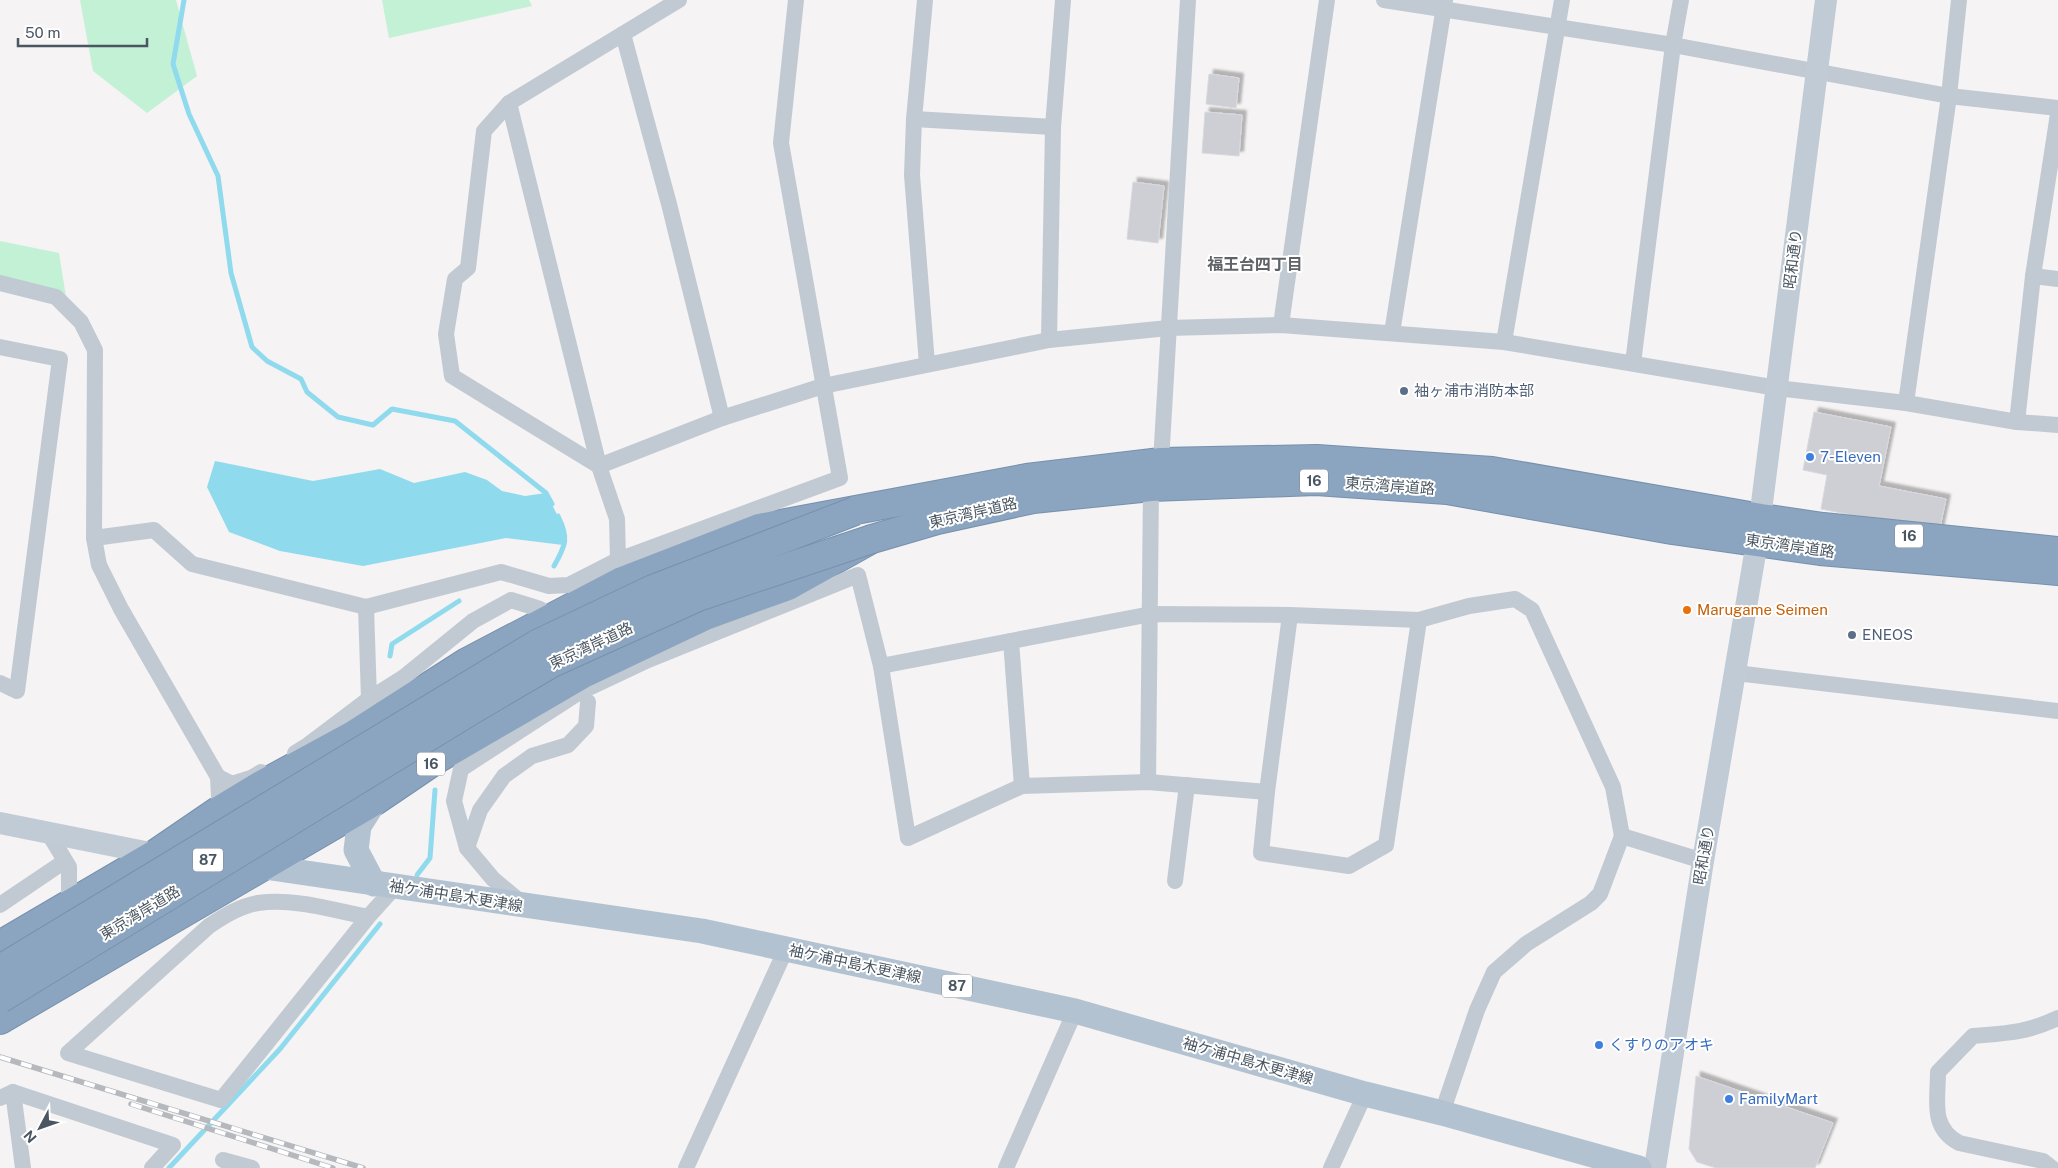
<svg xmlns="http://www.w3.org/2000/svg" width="2058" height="1168" font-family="'Public Sans','Noto Sans JP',sans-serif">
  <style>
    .green { fill: #c3f1d5 }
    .water { fill: #90daee }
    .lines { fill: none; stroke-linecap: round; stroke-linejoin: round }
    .stream { stroke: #90daee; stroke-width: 5 }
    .building { fill: #cdcfd5; stroke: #d7d9de; filter: url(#shadow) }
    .highway-casing { stroke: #7690ad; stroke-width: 30 }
    .street { stroke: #c1cad2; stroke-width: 16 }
    .secondary { stroke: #c1cbd6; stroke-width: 22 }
    .primary { stroke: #b3c2d1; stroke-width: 25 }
    .highway { stroke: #8ba5c1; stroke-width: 28 }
    .rail-casing { stroke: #b5b8bd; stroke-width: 5.5 }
    .rail { stroke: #fff; stroke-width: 4; stroke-dasharray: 11; stroke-linecap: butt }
    .highway-bridge-casing { stroke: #7690ad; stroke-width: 30; stroke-linecap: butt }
    .highway-bridge { stroke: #8ba5c1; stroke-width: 28 }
    .service-dot { fill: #5c6f8a; stroke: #fff; stroke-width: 2 }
    .shop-dot { fill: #3f7fe0; stroke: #fff; stroke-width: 2 }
    .food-dot { fill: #e8710a; stroke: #fff; stroke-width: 2 }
    .labels { text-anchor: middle; stroke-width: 4; stroke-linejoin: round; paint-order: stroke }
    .shield { fill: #fff; stroke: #808990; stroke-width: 1 }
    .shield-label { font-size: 14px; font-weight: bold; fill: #4a5661 }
    .street-label { font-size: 15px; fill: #4a5661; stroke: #fff }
    .service-label { font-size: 15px; fill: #4e5e75; stroke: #fff; text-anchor: start }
    .shop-label { font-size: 15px; fill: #366cbe; stroke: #fff; text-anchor: start }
    .food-label { font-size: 15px; fill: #c56008; stroke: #fff; text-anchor: start }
    .neighbourhood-label { font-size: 16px; font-weight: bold; fill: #5f6368; stroke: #fff }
  </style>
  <defs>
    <filter id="shadow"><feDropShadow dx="4.5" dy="-4.5" stdDeviation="1" flood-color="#0004"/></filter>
  </defs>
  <rect width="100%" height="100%" fill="#f5f3f3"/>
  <g class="green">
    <polygon points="80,0 176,0 197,76 147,113 93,71"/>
    <polygon points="382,0 529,0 532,6 389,38"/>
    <polygon points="0,241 59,253 68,309 0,287"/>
  </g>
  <polygon class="water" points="215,461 313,481 380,469 414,483 465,472 487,480 502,491 525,496 546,493 566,532 563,545 506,538 363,566 280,551 229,532 207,487"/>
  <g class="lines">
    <g class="stream">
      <polyline points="184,0 173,64 189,114 218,176 231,273 252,347 267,361 301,379 307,392 338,417 373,425 392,409 455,421 546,493 552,504"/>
      <path d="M 554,566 C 566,545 569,538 558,516"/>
      <polyline points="390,656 392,644 459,601"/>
      <polyline points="417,875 430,858 435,790"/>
      <polyline points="169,1168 280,1049 380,924"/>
    </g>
  </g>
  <g class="building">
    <polygon points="1209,74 1239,78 1236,108 1206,104"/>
    <polygon points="1205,112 1242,115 1239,156 1202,153"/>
    <polygon points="1133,182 1164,186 1158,243 1127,239"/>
    <polygon points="1814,412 1891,427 1879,486 1946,499 1939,532 1821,509 1827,475 1803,470"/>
    <polygon points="1696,1076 1833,1123 1815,1168 1716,1168 1697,1162 1689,1149"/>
  </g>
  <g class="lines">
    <g class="highway-casing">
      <g id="highway">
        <polyline points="0,945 155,854 218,811 261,785 353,735 467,662 622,581 759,528 1027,478 1161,462 1317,459 1492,471 1761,518 1823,527 2058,551"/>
        <polyline points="0,1020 375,801 437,759 585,673 705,616 788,586 872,539 937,520 1033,499 1151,487 1316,481 1447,490 1672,530 1820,551 2058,571"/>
      </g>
    </g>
    <g class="street">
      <polyline points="679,0 509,103 484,131 468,268 455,279 446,334 452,376 599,466 722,418 823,386 1049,340 1168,328 1281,325 1504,342 1777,388 1906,403 2017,422 2058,425"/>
      <polyline points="925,0 914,119 912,175 927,364"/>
      <polyline points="1384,0 1673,45 1949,96 2058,108"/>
      <polyline points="623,34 669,204 722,418"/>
      <polyline points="914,119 1053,127"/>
      <polyline points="2033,276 2058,279"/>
      <polyline points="0,283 56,297 81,322 95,350 94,538 99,565 121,609 218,777 220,817"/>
      <polyline points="1281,325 1327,0"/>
      <polyline points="1392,333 1445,0"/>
      <polyline points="1049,340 1053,127 1063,0"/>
      <polyline points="1504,342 1562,0"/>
      <polyline points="0,347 60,359 17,691 0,683"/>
      <polyline points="1633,363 1673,45 1681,0"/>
      <polyline points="1906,403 1949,96 1959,0"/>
      <polyline points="2017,422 2033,276 2058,114"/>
      <polyline points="1161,462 1188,0"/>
      <polyline points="94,538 154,530 192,564 366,607 501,572 549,586 569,585 618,560 617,519 599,466 509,103"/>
      <polyline points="618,560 840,478 781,143 796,0"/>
      <polyline points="366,607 369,699"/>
      <polyline points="1290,615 1267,792 1261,853 1349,866 1386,845 1419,620"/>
      <polyline points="1011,641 1022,786"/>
      <polyline points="881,666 908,838 1022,786 1148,782 1267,792"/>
      <polyline points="1736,673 2058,711"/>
      <polyline points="295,753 308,745 369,699 404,677 473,621 511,600 540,609"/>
      <polyline points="218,777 232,784 251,778 261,772"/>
      <polyline points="1148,782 1151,487"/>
      <polyline points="49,834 69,867 69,903"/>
      <polyline points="467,848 480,810 504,776 532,756 568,745 586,726 588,702"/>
      <polyline points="1175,881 1187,785"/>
      <polyline points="523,904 493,879 467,848 454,801 461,769 578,693 648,660 858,575 881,666 1151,614 1290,615 1419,620 1469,606 1515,599 1532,610 1613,787 1622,836 1703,861"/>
      <polyline points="0,905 65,861"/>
      <path d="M 368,917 C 333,910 294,898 258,903 C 240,906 224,916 209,926 L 68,1053 L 221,1100 L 368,917 L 395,887"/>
      <polyline points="13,1092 23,1168"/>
      <polyline points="0,1098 13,1092 173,1145 152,1168"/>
      <polyline points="1442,1113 1477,1010 1494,972 1526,944 1591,903 1600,894 1622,836"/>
      <polyline points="223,1160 252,1168"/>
      <polyline points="686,1168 786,949"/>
      <polyline points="1006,1168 1075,1011"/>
      <polyline points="1331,1168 1365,1094"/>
      <path d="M 2052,1168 L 2043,1161 L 1959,1143 C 1930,1127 1938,1101 1938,1072 L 1973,1036 C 2008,1033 2026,1033 2058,1018"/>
    </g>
    <g class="secondary">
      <polyline points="0,823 155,854"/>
      <polyline points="1655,1168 1703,861 1757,542 1826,0"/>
    </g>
    <g class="primary">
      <polyline points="252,865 702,931 1075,1011 1365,1094 1442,1113 1639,1168"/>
      <polyline points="374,884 356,850 359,826 375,801"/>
    </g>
    <use href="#highway" class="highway"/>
    <g class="rail-casing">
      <g id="rail">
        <polyline points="0,1057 363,1168"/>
        <polyline points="131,1104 333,1168"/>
      </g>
    </g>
    <use href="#rail" class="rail"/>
    <g class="highway-bridge-casing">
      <g id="highway-bridge">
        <polyline points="0,969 537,644 653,589 855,511"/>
        <polyline points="0,999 472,710 552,663 698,597 872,539"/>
      </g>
    </g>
    <use href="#highway-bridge" class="highway-bridge"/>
  </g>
  <g class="service-dot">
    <circle cx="1404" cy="391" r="5"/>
    <circle cx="1852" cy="635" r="5"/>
  </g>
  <g class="shop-dot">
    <circle cx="1810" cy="457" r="5"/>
    <circle cx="1599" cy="1045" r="5"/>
    <circle cx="1729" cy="1099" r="5"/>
  </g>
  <circle class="food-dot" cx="1687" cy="610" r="5"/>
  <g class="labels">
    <g class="shield">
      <rect x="1300" y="469.5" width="28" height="23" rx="4"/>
      <rect x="1895" y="524.5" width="28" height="23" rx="4"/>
      <rect x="417" y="752.5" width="28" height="23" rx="4"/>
      <rect x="193" y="848.5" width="30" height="23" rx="4"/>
      <rect x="942" y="974.5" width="30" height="23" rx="4"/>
    </g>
    <g class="shield-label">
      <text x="1314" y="486">16</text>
      <text x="1909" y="541">16</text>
      <text x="431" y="769">16</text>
      <text x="208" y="865">87</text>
      <text x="957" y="991">87</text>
    </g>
    <g class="street-label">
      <text transform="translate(1793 259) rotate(-83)" y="5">昭和通り</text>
      <text transform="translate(1390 486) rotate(4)" y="5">東京湾岸道路</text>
      <text transform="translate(973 513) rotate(-13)" y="5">東京湾岸道路</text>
      <text transform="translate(1790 546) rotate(8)" y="5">東京湾岸道路</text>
      <text transform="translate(591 646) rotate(-25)" y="5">東京湾岸道路</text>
      <text transform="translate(1704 855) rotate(-80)" y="5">昭和通り</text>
      <text transform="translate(456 896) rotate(9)" y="5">袖ケ浦中島木更津線</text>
      <text transform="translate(140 913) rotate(-31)" y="5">東京湾岸道路</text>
      <text transform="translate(855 964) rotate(12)" y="5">袖ケ浦中島木更津線</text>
      <text transform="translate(1248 1061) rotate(16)" y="5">袖ケ浦中島木更津線</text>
    </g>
    <g class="service-label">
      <text x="1414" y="396">袖ヶ浦市消防本部</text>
      <text x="1862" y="640">ENEOS</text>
    </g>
    <g class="shop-label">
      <text x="1820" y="462">7-Eleven</text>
      <text x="1609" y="1050">くすりのアオキ</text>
      <text x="1739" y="1104">FamilyMart</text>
    </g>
    <g class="food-label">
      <text x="1697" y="615">Marugame Seimen</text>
    </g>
    <g class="neighbourhood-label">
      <text x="1255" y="270">福王台四丁目</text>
    </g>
  </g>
  <g transform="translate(40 1128) rotate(229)" stroke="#ffffff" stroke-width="4" paint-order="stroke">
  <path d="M0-4L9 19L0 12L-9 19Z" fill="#4a5661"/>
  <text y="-8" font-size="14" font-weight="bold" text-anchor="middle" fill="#4a5661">N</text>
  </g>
  <path d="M18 38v8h129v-8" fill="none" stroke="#4a5661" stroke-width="2.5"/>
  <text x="25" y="38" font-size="15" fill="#4a5661" stroke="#ffffff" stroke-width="4" paint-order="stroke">50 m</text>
</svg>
